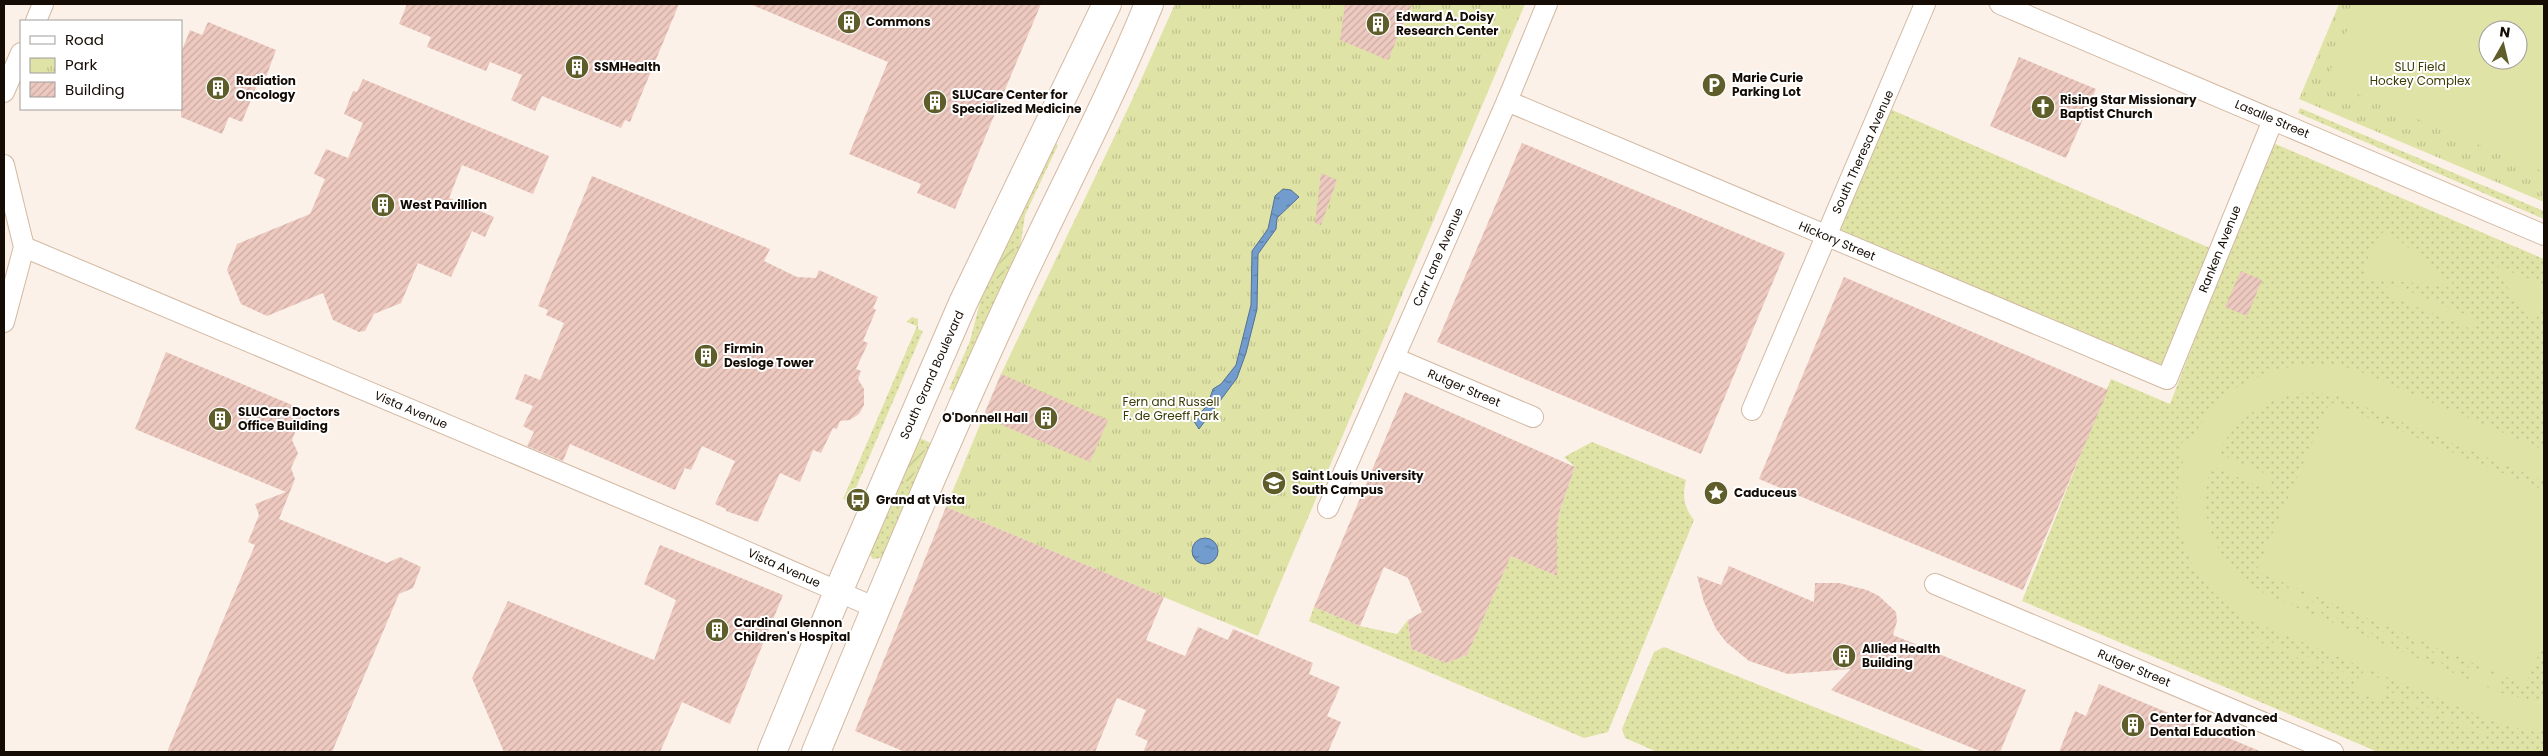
<svg xmlns="http://www.w3.org/2000/svg" width="2548" height="756" font-family="Poppins,sans-serif">
  <style>
    .grass { fill: url(#grass-dots) }
    .park { fill: url(#park-tufts); fill-rule: evenodd }
    .garden { fill: url(#garden-furrows) }
    .pitch { fill: #e0e3a6; fill-rule: evenodd }
    .water { fill: url(#water-ripples); stroke: #557191 }
    .building { fill: url(#building-hatch) }
    .lines { fill: none; stroke-linecap: round; stroke-linejoin: round }
    .minor-casing { stroke: #d3b9a2; stroke-width: 22 }
    .primary-casing { stroke: #d3b9a2; stroke-width: 30 }
    .minor { stroke: #fff; stroke-width: 20 }
    .primary { stroke: #fff; stroke-width: 28 }
    .labels { text-anchor: middle; stroke-width: 4; stroke-linejoin: round; paint-order: stroke }
    .poi-label { font-size: 12px; font-weight: bold; fill: #140c05; stroke: #fff; text-anchor: start }
    .park-label { font-size: 12px; fill: #3b3c06; stroke: #fff }
    .street-label { font-size: 12px; fill: #140c05; stroke: #fff }
  </style>
  <defs>
    <pattern id="grass-dots" width="8" height="8" patternUnits="userSpaceOnUse" patternTransform="scale(1.25)"><rect width="8" height="8" fill="#e0e3a6"/><path d="M2 2h.1M6 6h.1" fill="none" stroke="#bfc28d" stroke-width="1.8" stroke-linecap="round"/></pattern>
    <pattern id="park-tufts" width="24" height="20" patternUnits="userSpaceOnUse" patternTransform="scale(1.25)"><rect width="24" height="20" fill="#e0e3a6"/><path d="M3 7l-1-3M5 7V3M7 7l1-3M15 17l-1-3M17 17v-4M19 17l1-3" fill="none" stroke="#bfc28d"/></pattern>
    <pattern id="garden-furrows" width="10" height="10" patternUnits="userSpaceOnUse" patternTransform="scale(1.25)"><rect width="10" height="10" fill="#e0e3a6"/><path d="M-1 1l2-2M0 10L10 0M9 11l2-2" fill="none" stroke="#bfc28d"/></pattern>
    <pattern id="water-ripples" width="26" height="14" patternUnits="userSpaceOnUse" patternTransform="scale(1.25)"><rect width="26" height="14" fill="#719ccd"/><path d="M2 4q2-2 4 0t4 0M15 11q2-2 4 0t4 0" fill="none" stroke="#5c7ea4"/></pattern>
    <pattern id="building-hatch" width="6" height="6" patternUnits="userSpaceOnUse" patternTransform="scale(1.25)"><rect width="6" height="6" fill="#edc9bf"/><path d="M-1 1l2-2M0 6l6-6M5 7l2-2" fill="none" stroke="#caaba3"/></pattern>
  </defs>
  <rect width="100%" height="100%" fill="#fcf1e8"/>
  <g class="grass">
    <polygon points="1883,106 2219,252 2167,379 1825,237"/>
    <polygon points="2300,108 2544,211 2544,219 2298,113"/>
    <polygon points="1053,142 1058,145 1025,215 1020,248 954,391 949,389 970,341 984,287"/>
    <polygon points="2271,142 2544,259 2544,752 2378,752 2022,601 2111,379 2170,404"/>
    <polygon points="912,317 918,319 918,329 923,331 850,502 843,499 917,326 906,322"/>
    <polygon points="917,437 931,443 884,554 881,558 873,559 868,552 901,476 904,474 902,480 910,483 925,450 917,446 907,469 905,463"/>
    <path d="M 1592,442 L 1686,480 C 1682,496 1684,507 1694,520 L 1608,732 L 1584,738 L 1309,621 L 1314,607 L 1360,626 L 1397,634 L 1408,620 L 1411,649 L 1446,663 L 1467,655 L 1511,556 L 1557,576 L 1557,526 L 1560,510 L 1575,467 L 1564,457 Z"/>
    <polygon points="1664,647 1927,752 1657,752 1625,738 1622,729 1654,652"/>
  </g>
  <g class="park">
    <polygon points="1175,4 1525,4 1258,636 946,507 1001,374 1131,102"/>
    <path d="M 2339,4 L 2544,4 L 2544,202 L 2299,99 ZM 2488,30 L 2518,30 L 2518,60 L 2488,60 Z"/>
  </g>
  <g class="garden">
    <polygon points="1008,246 1015,249 1000,279 993,276"/>
    <polygon points="917,446 925,450 910,483 902,480"/>
  </g>
  <g class="pitch">
    <path d="M 2358,4 L 2544,4 L 2544,172 L 2326,81 ZM 2488,30 L 2518,30 L 2518,60 L 2488,60 Z"/>
    <path d="M 2386,229 L 2445,278 L 2453,281 L 2450,288 L 2441,285 L 2365,279 C 2365,260 2372,242 2386,229 Z"/>
    <path d="M 2494,266 L 2544,284 C 2544,302 2548,311 2531,322 L 2498,274 L 2493,271 Z"/>
    <polygon points="2389,283 2479,320 2474,330 2384,294"/>
    <path d="M 2309,364 L 2339,365 L 2361,372 L 2544,450 L 2544,481 L 2339,396 C 2285,384 2245,407 2217,453 L 2274,477 L 2268,490 L 2211,466 C 2194,525 2219,566 2269,596 L 2499,692 L 2524,699 L 2544,700 L 2544,730 L 2525,730 L 2490,720 L 2249,620 C 2239,613 2227,606 2218,597 C 2179,561 2168,504 2185,455 L 2178,452 L 2184,439 L 2190,442 C 2218,390 2253,371 2309,364 Z"/>
    <polygon points="2330,402 2544,490 2544,643 2525,685 2256,571"/>
    <polygon points="2284,586 2309,597 2308,600 2476,671 2478,668 2503,678 2498,690 2473,680 2474,676 2306,605 2304,608 2279,598"/>
    <polygon points="2257,636 2360,679 2363,672 2389,682 2386,690 2485,731 2483,735 2384,694 2380,702 2355,691 2358,683 2255,640"/>
  </g>
  <g class="water">
    <polygon points="1283,189 1291,190 1299,197 1277,218 1276,229 1258,254 1257,309 1246,353 1237,378 1199,429 1193,420 1207,406 1213,389 1221,384 1236,365 1251,305 1252,251 1268,229 1275,196"/>
    <circle cx="1205" cy="551" r="13"/>
  </g>
  <g class="building">
    <polygon points="407,4 679,4 630,122 625,120 621,128 542,96 535,111 511,100 522,75 490,62 486,71 427,47 431,37 399,24"/>
    <polygon points="750,4 1041,4 955,209 917,193 921,184 849,154 888,62"/>
    <polygon points="1345,4 1412,4 1388,60 1340,40"/>
    <polygon points="208,22 276,50 266,77 261,75 242,122 229,117 222,134 181,117 181,53 190,30 202,35"/>
    <polygon points="2019,57 2096,89 2066,158 1990,126"/>
    <polygon points="363,79 549,156 533,194 462,165 449,198 494,217 485,237 472,231 451,277 418,263 401,303 374,314 365,331 359,332 333,320 323,293 267,316 241,304 227,270 237,244 310,214 325,179 314,174 326,149 348,158 363,123 344,114 353,91 357,92"/>
    <polygon points="1522,143 1785,253 1701,454 1437,342"/>
    <polygon points="1321,173 1337,180 1321,225 1315,223"/>
    <polygon points="592,176 770,249 764,261 797,277 816,278 819,270 878,297 873,308 876,310 863,341 868,343 856,369 861,371 858,379 864,389 864,405 859,414 850,420 840,421 837,429 833,428 821,453 813,450 800,482 780,473 758,522 726,511 726,509 715,504 735,461 702,446 691,470 685,468 675,490 570,444 563,461 527,446 534,432 523,426 533,406 515,399 525,374 540,380 564,323 546,315 548,310 538,306"/>
    <polygon points="2241,271 2262,280 2247,316 2225,307"/>
    <polygon points="1844,277 2108,390 2023,590 1759,479"/>
    <polygon points="166,352 304,410 292,440 298,453 291,468 295,479 279,519 387,563 400,557 421,567 413,588 399,594 332,752 167,752 255,545 248,542 259,515 255,504 286,492 135,429"/>
    <polygon points="1001,374 1108,420 1090,462 983,417"/>
    <polygon points="1405,392 1575,467 1560,510 1557,526 1557,576 1511,556 1467,655 1446,663 1411,649 1408,620 1422,612 1408,578 1384,567 1360,626 1314,607"/>
    <polygon points="946,507 1164,597 1146,640 1185,656 1198,627 1228,640 1233,629 1313,663 1309,674 1340,687 1327,716 1341,722 1328,752 1143,752 1148,741 1135,735 1146,710 1117,698 1095,752 905,752 855,731"/>
    <polygon points="660,545 783,595 730,724 682,702 660,752 504,752 472,678 508,601 654,660 676,600 644,584"/>
    <polygon points="1729,566 1814,602 1815,583 1839,583 1867,590 1879,596 1896,612 1897,621 1893,635 2026,690 2000,752 1982,752 1831,690 1851,669 1788,674 1749,661 1726,642 1716,629 1704,602 1697,576 1721,585"/>
    <polygon points="2099,684 2262,752 2059,752 2075,711 2086,716"/>
  </g>
  <g class="lines">
    <g class="minor-casing">
      <g id="minor">
        <polyline points="2000,4 2544,235"/>
        <polyline points="36,21 43,4"/>
        <polyline points="4,92 21,53"/>
        <polyline points="1507,101 2167,379 2273,120"/>
        <polyline points="4,165 24,247 4,322"/>
        <polyline points="24,247 697,530 876,608"/>
        <polyline points="1394,358 1533,417"/>
        <polyline points="1752,410 1925,4"/>
        <polyline points="1328,508 1507,101 1547,4"/>
        <polyline points="1935,584 2333,752"/>
      </g>
    </g>
    <g class="primary-casing">
      <g id="primary">
        <polyline points="772,752 838,592 963,303 1107,4"/>
        <path d="M 816,752 C 878,603 940,453 1008,306 C 1054,205 1107,107 1149,4"/>
      </g>
    </g>
    <use href="#minor" class="minor"/>
    <use href="#primary" class="primary"/>
  </g>
  <defs>
    <g id="building-disc" transform="scale(1.25)"><circle r="9.5" fill="#5f5e2b" stroke="#fff"/><path d="M-4-6H4V6H1V3H-1V6H-4ZM-2.5-4.3h1.7v1.8h-1.7ZM.8-4.3h1.7v1.8H.8ZM-2.5-1h1.7V.8h-1.7ZM.8-1h1.7V.8H.8Z" fill="#fff"/></g>
    <g id="parking-disc" transform="scale(1.25)"><circle r="9.5" fill="#5f5e2b" stroke="#fff"/><path d="M-3.5-5.5H1a3.5 3.5 0 0 1 0 7H-1V5.5H-3.5ZM-1-3.4V-.6H.8a1.4 1.4 0 0 0 0-2.8Z" fill="#fff"/></g>
    <g id="church-disc" transform="scale(1.25)"><circle r="9.5" fill="#5f5e2b" stroke="#fff"/><path d="M-1.2-6h2.4v3.5h3.3v2.4h-3.3V6h-2.4V-.1h-3.3v-2.4h3.3Z" fill="#fff"/></g>
    <g id="university-disc" transform="scale(1.25)"><circle r="9.5" fill="#5f5e2b" stroke="#fff"/><path d="M0-5L7-2L0 1L-7-2ZM-4 1L0 2.5L4 1V4Q0 6-4 4Z" fill="#fff"/></g>
    <g id="sight-disc" transform="scale(1.25)"><circle r="9.5" fill="#5f5e2b" stroke="#fff"/><path d="M0-6L1.8-2.2L6-1.7L2.9 1.2L3.7 5.4L0 3.3L-3.7 5.4L-2.9 1.2L-6-1.7L-1.8-2.2Z" fill="#fff"/></g>
    <g id="bus-disc" transform="scale(1.25)"><circle r="9.5" fill="#5f5e2b" stroke="#fff"/><path d="M-5-6H5V4H4V6H2V4H-2V6H-4V4H-5ZM-3.5-4V0h7V-4ZM-3.5 1.2v1.5H-2V1.2ZM2 1.2v1.5H3.5V1.2Z" fill="#fff"/></g>
  </defs>
  <g fill-rule="evenodd">
    <use href="#building-disc" x="849" y="22"/>
    <use href="#building-disc" x="1378" y="24"/>
    <use href="#building-disc" x="577" y="67"/>
    <use href="#parking-disc" x="1714" y="85"/>
    <use href="#building-disc" x="218" y="88"/>
    <use href="#building-disc" x="935" y="102"/>
    <use href="#church-disc" x="2043" y="107"/>
    <use href="#building-disc" x="383" y="205"/>
    <use href="#building-disc" x="706" y="356"/>
    <use href="#building-disc" x="1046" y="418"/>
    <use href="#building-disc" x="220" y="419"/>
    <use href="#university-disc" x="1274" y="483"/>
    <use href="#sight-disc" x="1716" y="493"/>
    <use href="#bus-disc" x="858" y="500"/>
    <use href="#building-disc" x="717" y="630"/>
    <use href="#building-disc" x="1844" y="656"/>
    <use href="#building-disc" x="2133" y="725"/>
  </g>
  <g class="labels">
    <g class="poi-label">
      <text x="1396" y="21">Edward A. Doisy<tspan x="1396" dy="14">Research Center</tspan></text>
      <text x="866" y="26">Commons</text>
      <text x="594" y="71">SSMHealth</text>
      <text x="1732" y="82">Marie Curie<tspan x="1732" dy="14">Parking Lot</tspan></text>
      <text x="236" y="85">Radiation<tspan x="236" dy="14">Oncology</tspan></text>
      <text x="952" y="99">SLUCare Center for<tspan x="952" dy="14">Specialized Medicine</tspan></text>
      <text x="2060" y="104">Rising Star Missionary<tspan x="2060" dy="14">Baptist Church</tspan></text>
      <text x="400" y="209">West Pavillion</text>
      <text x="724" y="353">Firmin<tspan x="724" dy="14">Desloge Tower</tspan></text>
      <text x="238" y="416">SLUCare Doctors<tspan x="238" dy="14">Office Building</tspan></text>
      <text x="1028" y="422" text-anchor="end">O'Donnell Hall</text>
      <text x="1292" y="480">Saint Louis University<tspan x="1292" dy="14">South Campus</tspan></text>
      <text x="1734" y="497">Caduceus</text>
      <text x="876" y="504">Grand at Vista</text>
      <text x="734" y="627">Cardinal Glennon<tspan x="734" dy="14">Children's Hospital</tspan></text>
      <text x="1862" y="653">Allied Health<tspan x="1862" dy="14">Building</tspan></text>
      <text x="2150" y="722">Center for Advanced<tspan x="2150" dy="14">Dental Education</tspan></text>
    </g>
    <g class="park-label">
      <text x="2420" y="71">SLU Field<tspan x="2420" dy="14">Hockey Complex</tspan></text>
      <text x="1171" y="406">Fern and Russell<tspan x="1171" dy="14">F. de Greeff Park</tspan></text>
    </g>
    <g class="street-label">
      <text transform="translate(2272 119) rotate(23)" y="4">Lasalle Street</text>
      <text transform="translate(1863 152) rotate(-66)" y="4">South Theresa Avenue</text>
      <text transform="translate(1837 241) rotate(23)" y="4">Hickory Street</text>
      <text transform="translate(2220 249) rotate(-68)" y="4">Ranken Avenue</text>
      <text transform="translate(1438 257) rotate(-66)" y="4">Carr Lane Avenue</text>
      <text transform="translate(932 375) rotate(-66)" y="4">South Grand Boulevard</text>
      <text transform="translate(1464 388) rotate(23)" y="4">Rutger Street</text>
      <text transform="translate(411 410) rotate(23)" y="4">Vista Avenue</text>
      <text transform="translate(784 568) rotate(24)" y="4">Vista Avenue</text>
      <text transform="translate(2134 668) rotate(23)" y="4">Rutger Street</text>
    </g>
  </g>
  <rect width="2548" height="756" fill="none" stroke="#140c05" stroke-width="10"/>
  <rect x="20" y="20" width="162" height="90" fill="#ffffff" stroke="#a19e9b"/>
  <rect x="30" y="36" width="25" height="8" fill="#ffffff" stroke="#a19e9b"/>
  <text x="65" y="45" font-size="15" fill="#140c05">Road</text>
  <rect x="30" y="58" width="25" height="15" fill="url(#park-tufts)" stroke="#a19e9b"/>
  <text x="65" y="70" font-size="15" fill="#140c05">Park</text>
  <rect x="30" y="82" width="25" height="15" fill="url(#building-hatch)" stroke="#a19e9b"/>
  <text x="65" y="95" font-size="15" fill="#140c05">Building</text>
  <g transform="translate(2503 45) rotate(8)"><circle r="24" fill="#ffffff" stroke="#a19e9b"/>
  <path d="M0-4L9 19L0 12L-9 19Z" fill="#5f5e2b"/>
  <text y="-8" font-size="14" font-weight="bold" text-anchor="middle" fill="#140c05">N</text>
  </g>
</svg>
